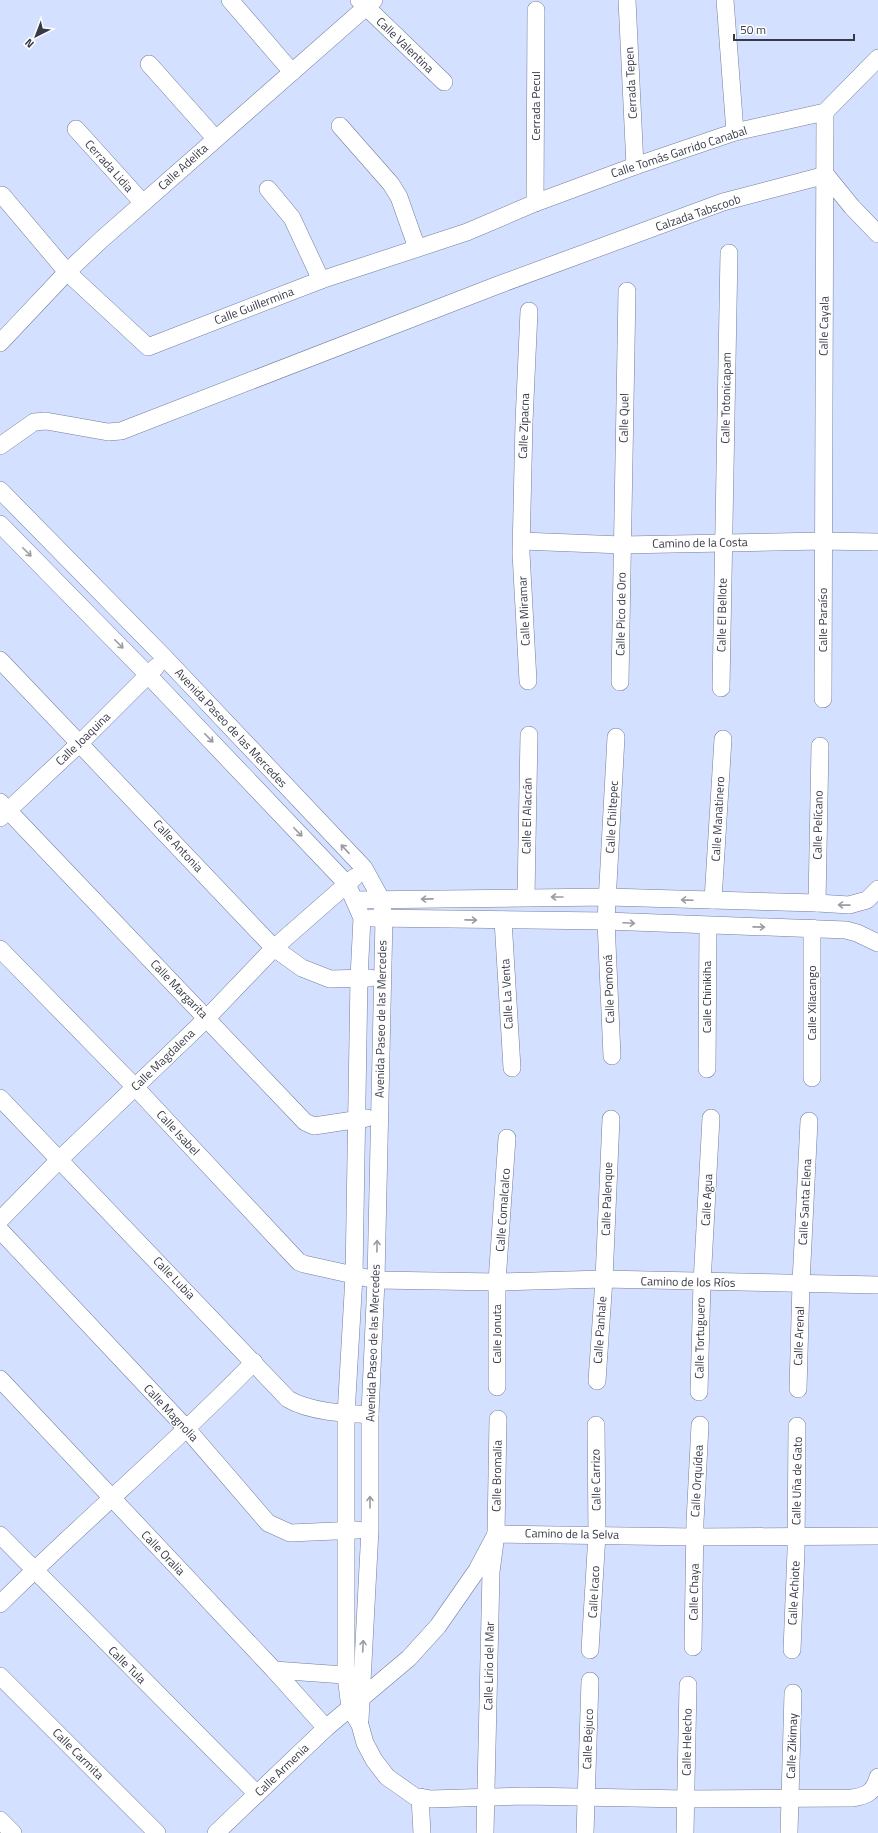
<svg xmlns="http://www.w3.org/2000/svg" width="878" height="1833" font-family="'Titillium Web',sans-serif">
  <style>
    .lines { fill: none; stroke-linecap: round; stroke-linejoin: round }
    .minor-casing { stroke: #747e9a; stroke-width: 18 }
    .minor { stroke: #fff; stroke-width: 17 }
    .oneway { stroke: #9a9ca3 }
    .labels { text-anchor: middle; stroke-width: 3; stroke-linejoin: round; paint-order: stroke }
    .street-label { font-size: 12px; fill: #363a47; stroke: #fff }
  </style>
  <rect width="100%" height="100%" fill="#d4e0ff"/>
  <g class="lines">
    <g class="minor-casing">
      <g id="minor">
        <polyline points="230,0 292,72"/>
        <polyline points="359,0 444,82"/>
        <polyline points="627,0 635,166"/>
        <polyline points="725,0 735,132"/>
        <polyline points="149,64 215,138"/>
        <polyline points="340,126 391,184 399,197 417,248"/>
        <polyline points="76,129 143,203"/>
        <polyline points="268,189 292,218 321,280"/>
        <polyline points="2,195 67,272 148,347 321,280 467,232 535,203 635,166 735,132 825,112 878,58"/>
        <polyline points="535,203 536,10"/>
        <polyline points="0,343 67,272 101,240 374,0"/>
        <polyline points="0,446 34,422 46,421 108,432 121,431 498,285 723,202 826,175 852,207 878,234"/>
        <polyline points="0,490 165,658 364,868 381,899 384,918 376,1280 370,1414 370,1529 360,1720"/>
        <path d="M 0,524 L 148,675 L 347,884 L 362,918 L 359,978 L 354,1276 L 346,1415 L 346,1676 L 350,1708 L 360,1725 L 365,1743 L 374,1760 L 387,1777 L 414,1796 L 431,1799 L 524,1796 L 686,1799 L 852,1798 C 867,1796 874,1792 878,1777"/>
        <polyline points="522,541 622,545 822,541 878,542"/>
        <polyline points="0,660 274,948 302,968 330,979 370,978"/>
        <polyline points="528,681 521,553 524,422 529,311"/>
        <polyline points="620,682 627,291"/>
        <polyline points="721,688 729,253"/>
        <polyline points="823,699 825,112"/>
        <polyline points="0,802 305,1122 314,1126 367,1118"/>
        <polyline points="0,818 80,743 156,667"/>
        <polyline points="526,897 529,735"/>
        <polyline points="355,900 608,897 817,903 849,905 867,900 878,889"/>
        <polyline points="713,900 723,739"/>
        <polyline points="817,903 820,746"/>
        <polyline points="372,918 606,921 846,930 857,933 878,943"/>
        <polyline points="503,920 512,1068"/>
        <polyline points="812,928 812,1078"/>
        <polyline points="0,949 135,1087 299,1262 304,1264 376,1280 497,1282 604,1279 878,1285"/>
        <polyline points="612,1056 606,921 616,737"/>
        <polyline points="707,1069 708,926"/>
        <path d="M 0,1098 L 288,1399 C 308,1411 347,1415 370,1414"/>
        <polyline points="0,1220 60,1159 206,1019 274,948 355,877"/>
        <polyline points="0,1230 187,1429 268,1523 290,1533 358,1530"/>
        <polyline points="0,1379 274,1670 326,1728"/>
        <polyline points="597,1381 604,1279 611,1119"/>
        <polyline points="497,1387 497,1282 507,1138"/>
        <polyline points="798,1389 801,1283 809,1121"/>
        <polyline points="699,1392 702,1283 711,1118"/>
        <polyline points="0,1535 257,1794"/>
        <path d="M 0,1604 C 83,1521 173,1446 254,1362"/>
        <polyline points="693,1647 695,1522 700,1425"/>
        <polyline points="590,1650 597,1534 596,1425"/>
        <polyline points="792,1650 796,1551 797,1426"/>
        <polyline points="274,1670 358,1676"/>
        <polyline points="0,1676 157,1833"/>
        <polyline points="420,1797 422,1833"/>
        <polyline points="0,1820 13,1833"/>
        <polyline points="216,1833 326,1728 409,1658 438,1626 477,1570 496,1534 695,1537 878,1536"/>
        <polyline points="485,1833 491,1572 496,1534 498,1419"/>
        <polyline points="585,1833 590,1681"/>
        <polyline points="685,1833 688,1685"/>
        <polyline points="789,1833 793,1693"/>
      </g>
    </g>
    <use href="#minor" class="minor"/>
  </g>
  <defs><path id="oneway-shaft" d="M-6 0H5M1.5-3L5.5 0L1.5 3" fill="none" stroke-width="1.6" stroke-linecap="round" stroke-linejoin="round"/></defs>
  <g class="oneway">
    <use href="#oneway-shaft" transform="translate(27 552) rotate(45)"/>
    <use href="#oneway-shaft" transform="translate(119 644) rotate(45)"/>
    <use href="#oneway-shaft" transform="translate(209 738) rotate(46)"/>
    <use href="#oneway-shaft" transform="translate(298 832) rotate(46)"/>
    <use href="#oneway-shaft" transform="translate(345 849) rotate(-133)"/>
    <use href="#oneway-shaft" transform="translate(557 897) rotate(-180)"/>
    <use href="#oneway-shaft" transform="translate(427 899) rotate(179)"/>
    <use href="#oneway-shaft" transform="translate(687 900) rotate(-178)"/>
    <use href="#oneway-shaft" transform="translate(844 905) rotate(-179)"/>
    <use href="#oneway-shaft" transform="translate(471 920) rotate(1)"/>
    <use href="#oneway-shaft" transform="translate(629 923) rotate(3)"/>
    <use href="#oneway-shaft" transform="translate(759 927) rotate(1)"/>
    <use href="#oneway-shaft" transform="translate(377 1246) rotate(-89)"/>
    <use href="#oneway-shaft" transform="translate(370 1502) rotate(-90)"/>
    <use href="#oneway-shaft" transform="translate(363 1646) rotate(-87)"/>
  </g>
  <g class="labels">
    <g class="street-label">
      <text transform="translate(405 45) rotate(44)" y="4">Calle Valentina</text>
      <text transform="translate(631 83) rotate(-93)" y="4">Cerrada Tepen</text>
      <text transform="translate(536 106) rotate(-90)" y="4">Cerrada Pecul</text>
      <text transform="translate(679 152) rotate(-18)" y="4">Calle Tomás Garrido Canabal</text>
      <text transform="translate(109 166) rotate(48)" y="4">Cerrada Lidia</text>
      <text transform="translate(183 167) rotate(-42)" y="4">Calle Adelita</text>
      <text transform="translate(698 213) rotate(-19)" y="4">Calzada Tabscoob</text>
      <text transform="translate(254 306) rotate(-21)" y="4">Calle Guillermina</text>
      <text transform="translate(824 326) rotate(-89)" y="4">Calle Cayala</text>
      <text transform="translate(726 398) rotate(-89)" y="4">Calle Totonicapam</text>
      <text transform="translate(624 418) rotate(-89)" y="4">Calle Quel</text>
      <text transform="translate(524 426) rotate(-88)" y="4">Calle Zipacna</text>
      <text transform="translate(700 543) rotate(-1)" y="4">Camino de la Costa</text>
      <text transform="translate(524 611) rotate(-93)" y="4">Calle Miramar</text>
      <text transform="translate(621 614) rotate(-89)" y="4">Calle Pico de Oro</text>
      <text transform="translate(722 615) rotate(-89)" y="4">Calle El Bellote</text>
      <text transform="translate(823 620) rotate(-90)" y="4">Calle Paraíso</text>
      <text transform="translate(231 728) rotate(47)" y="4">Avenida Paseo de las Mercedes</text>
      <text transform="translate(83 739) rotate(-44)" y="4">Calle Joaquina</text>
      <text transform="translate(527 816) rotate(-89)" y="4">Calle El Alacrán</text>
      <text transform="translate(612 817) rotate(-87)" y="4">Calle Chiltepec</text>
      <text transform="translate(718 819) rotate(-87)" y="4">Calle Manatinero</text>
      <text transform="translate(818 825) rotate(-89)" y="4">Calle Pelícano</text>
      <text transform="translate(178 846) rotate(47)" y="4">Calle Antonia</text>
      <text transform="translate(179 989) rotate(46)" y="4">Calle Margarita</text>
      <text transform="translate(609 989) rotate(-92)" y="4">Calle Pomoná</text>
      <text transform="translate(507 994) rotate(-93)" y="4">Calle La Venta</text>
      <text transform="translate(707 997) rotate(-90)" y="4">Calle Chinikiha</text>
      <text transform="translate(812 1003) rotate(-90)" y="4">Calle Xilacango</text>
      <text transform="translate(381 1019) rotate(-89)" y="4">Avenida Paseo de las Mercedes</text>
      <text transform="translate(163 1060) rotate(-44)" y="4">Calle Magdalena</text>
      <text transform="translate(178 1133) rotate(47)" y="4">Calle Isabel</text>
      <text transform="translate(607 1199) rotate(-88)" y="4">Calle Palenque</text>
      <text transform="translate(707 1200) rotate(-87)" y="4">Calle Agua</text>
      <text transform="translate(805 1202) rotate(-87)" y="4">Calle Santa Elena</text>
      <text transform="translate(503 1210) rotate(-86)" y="4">Calle Comalcalco</text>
      <text transform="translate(174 1278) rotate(46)" y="4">Calle Lubia</text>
      <text transform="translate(688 1282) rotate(1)" y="4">Camino de los Ríos</text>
      <text transform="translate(600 1330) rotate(-86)" y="4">Calle Panhale</text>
      <text transform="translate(497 1334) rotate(-90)" y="4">Calle Jonuta</text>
      <text transform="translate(799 1336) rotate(-88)" y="4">Calle Arenal</text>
      <text transform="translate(700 1338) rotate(-89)" y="4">Calle Tortuguero</text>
      <text transform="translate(373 1343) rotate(-88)" y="4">Avenida Paseo de las Mercedes</text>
      <text transform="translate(171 1413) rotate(47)" y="4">Calle Magnolia</text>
      <text transform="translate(497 1476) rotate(-89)" y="4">Calle Bromalia</text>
      <text transform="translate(596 1480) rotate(-91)" y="4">Calle Carrizo</text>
      <text transform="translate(697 1481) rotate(-87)" y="4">Calle Orquídea</text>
      <text transform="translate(797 1481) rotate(-89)" y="4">Calle Uña de Gato</text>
      <text transform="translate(572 1534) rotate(1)" y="4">Camino de la Selva</text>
      <text transform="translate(163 1553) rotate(46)" y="4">Calle Oralia</text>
      <text transform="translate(594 1592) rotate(-87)" y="4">Calle Icaco</text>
      <text transform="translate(694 1592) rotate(-89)" y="4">Calle Chaya</text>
      <text transform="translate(794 1593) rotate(-87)" y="4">Calle Achiote</text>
      <text transform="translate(127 1665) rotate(45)" y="4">Calle Tula</text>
      <text transform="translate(489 1666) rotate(-89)" y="4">Calle Lirio del Mar</text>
      <text transform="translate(588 1739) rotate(-88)" y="4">Calle Bejuco</text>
      <text transform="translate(687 1742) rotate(-89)" y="4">Calle Helecho</text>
      <text transform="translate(792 1746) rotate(-88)" y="4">Calle Zikimay</text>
      <text transform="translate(78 1754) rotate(45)" y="4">Calle Carmita</text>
      <text transform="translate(282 1770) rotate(-44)" y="4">Calle Armenia</text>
    </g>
  </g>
  <g transform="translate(36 36) rotate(222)" stroke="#ffffff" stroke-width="3" paint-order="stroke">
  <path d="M0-3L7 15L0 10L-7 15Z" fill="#363a47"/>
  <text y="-6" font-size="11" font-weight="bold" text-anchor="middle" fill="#363a47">N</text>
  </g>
  <path d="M734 34v6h120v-6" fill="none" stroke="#363a47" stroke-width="2"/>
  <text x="740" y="34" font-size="12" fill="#363a47" stroke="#ffffff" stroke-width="3" paint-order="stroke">50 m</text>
</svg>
